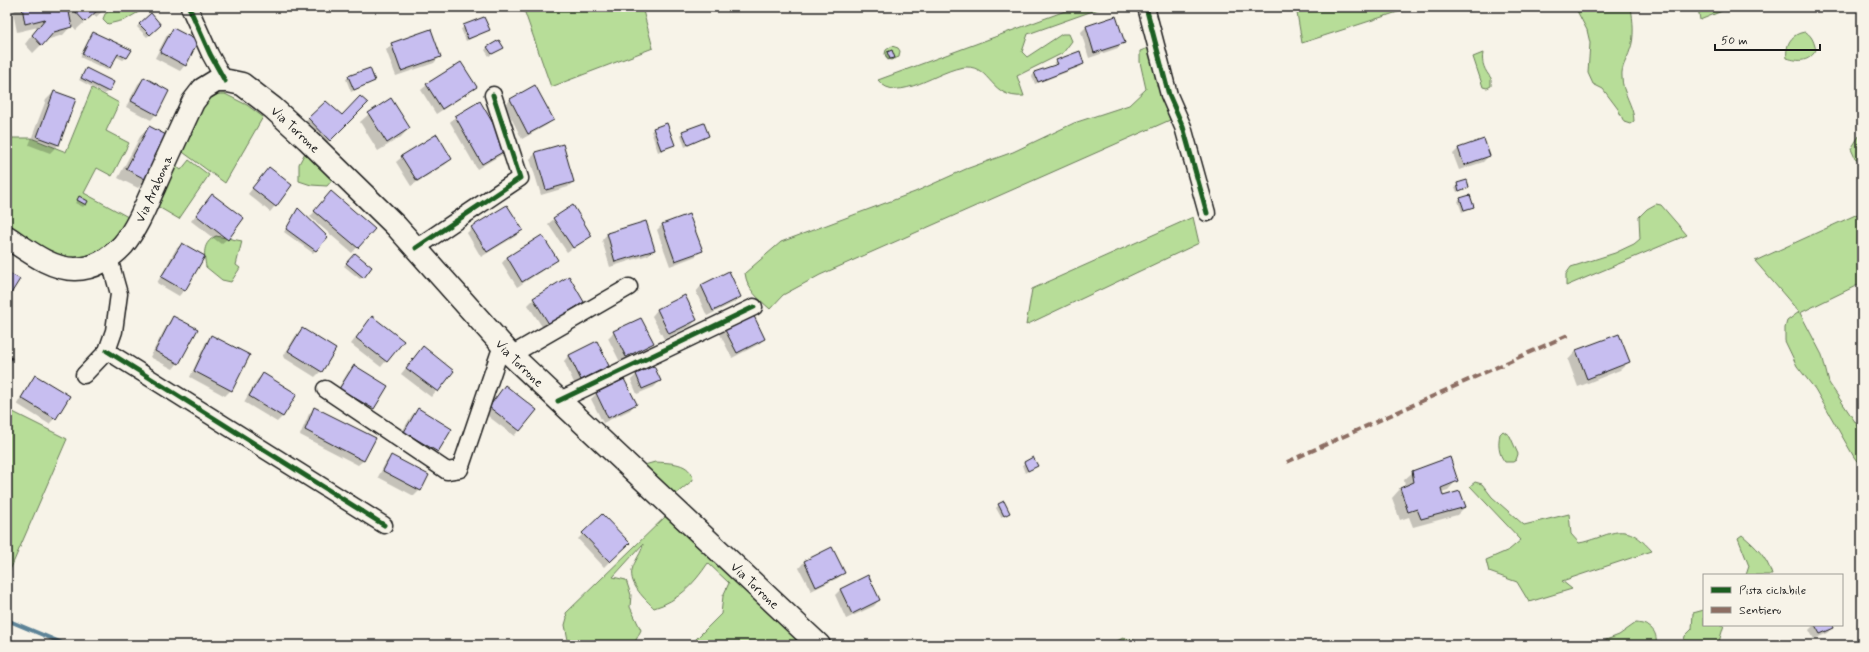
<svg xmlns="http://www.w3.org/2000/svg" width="1869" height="652" font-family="Mynerve,sans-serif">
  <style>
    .green { fill: #b7dd98; stroke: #6a7c5a }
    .shadow { fill: #0003 }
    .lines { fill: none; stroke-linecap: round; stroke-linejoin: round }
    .stream { stroke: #5d8397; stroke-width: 4 }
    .building { fill: #c7bef0; stroke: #1c1c1c }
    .street-casing { stroke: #1c1c1c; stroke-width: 19 }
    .secondary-casing { stroke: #1c1c1c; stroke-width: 25 }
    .street { stroke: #f7f3e8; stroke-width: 16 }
    .secondary { stroke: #f7f3e8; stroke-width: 22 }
    .quiet { stroke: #8d6e63; stroke-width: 4; stroke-dasharray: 8 4; stroke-linecap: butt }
    .cycleway-casing { stroke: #f7f3e8; stroke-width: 8 }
    .cycleway { stroke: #1b5e20; stroke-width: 5 }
    .labels { text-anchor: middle; stroke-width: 3; stroke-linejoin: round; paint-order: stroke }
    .street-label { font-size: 13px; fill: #1c1c1c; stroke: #f7f3e8 }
  </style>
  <rect width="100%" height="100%" fill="#f7f3e8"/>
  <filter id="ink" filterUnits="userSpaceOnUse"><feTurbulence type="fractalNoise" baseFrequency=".025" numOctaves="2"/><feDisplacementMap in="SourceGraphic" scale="8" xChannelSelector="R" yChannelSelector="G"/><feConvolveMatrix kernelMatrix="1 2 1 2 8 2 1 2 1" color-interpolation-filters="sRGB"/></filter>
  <g filter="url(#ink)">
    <g class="green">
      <polygon points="115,7 143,7 142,10 125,20 108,24 103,19 105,14"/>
      <polygon points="523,7 642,7 653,48 551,87"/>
      <path d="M 1076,7 L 1104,7 L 1028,34 L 1022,52 L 1027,57 L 1062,34 L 1069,34 L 1072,41 L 1063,53 L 1017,76 L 1024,96 C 990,99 991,66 966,67 C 940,68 897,106 878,80 Z"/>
      <polygon points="1296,7 1413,7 1302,43"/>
      <path d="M 1575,7 L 1631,7 C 1633,20 1635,38 1630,50 C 1627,60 1621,66 1622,77 C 1622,93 1634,106 1634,121 L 1630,124 L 1624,122 L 1618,109 L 1603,89 L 1593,84 L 1588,73 L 1590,43 L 1587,30 Z"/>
      <polygon points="1698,7 1722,7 1722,11 1700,20"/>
      <path d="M 1806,32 C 1813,37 1814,43 1816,50 C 1809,62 1799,62 1787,58 C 1785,44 1792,33 1806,32 Z"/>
      <polygon points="892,46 898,48 900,51 899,57 891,60 887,59 885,54 886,50"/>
      <path d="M 1151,47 L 1170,120 L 820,275 L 783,295 L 770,309 C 759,299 747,290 745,273 L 781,242 L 915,192 L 966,169 L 1013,152 L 1074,123 L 1129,105 L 1146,89 L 1140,62 L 1140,51 Z"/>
      <path d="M 1483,53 C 1481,63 1485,71 1491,78 L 1491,86 L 1487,88 L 1483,87 L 1473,57 Z"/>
      <polygon points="92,88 119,103 106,131 129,143 112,176 97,168 84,193 128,217 118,236 102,257 67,263 7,229 7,138 31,138 66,152"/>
      <path d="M 225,94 L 247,105 L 263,117 L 225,183 L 180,150 C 187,136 201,100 216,95 C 219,94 222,94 225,94 Z"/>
      <polygon points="1859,136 1862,143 1862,162 1855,158 1851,149"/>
      <polygon points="307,149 333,179 327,186 311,185 299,181 299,164"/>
      <polygon points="189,160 209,175 179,219 155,205 172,163 181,170"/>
      <polygon points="1656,204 1661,205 1687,235 1566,286 1566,274 1571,267 1615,253 1634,244 1640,239 1639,217 1647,209"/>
      <polygon points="1862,212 1862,283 1800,313 1822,355 1829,383 1862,432 1862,468 1854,457 1815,389 1797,366 1785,341 1785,328 1787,321 1799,312 1755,261"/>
      <polygon points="1193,217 1199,243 1026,325 1032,289"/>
      <path d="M 216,236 L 242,241 L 236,265 L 240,268 L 231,282 L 222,280 L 206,267 C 204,254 202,243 216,236 Z"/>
      <polygon points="7,409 67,439 7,577"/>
      <path d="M 1503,431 L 1510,436 L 1518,454 L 1516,460 L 1513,462 L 1505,462 C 1498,454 1498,443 1500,434 Z"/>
      <path d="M 655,462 C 670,463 691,462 693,480 L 676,494 L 686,506 L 634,468 Z"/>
      <path d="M 1475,482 L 1482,484 L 1492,497 L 1524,525 L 1569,514 L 1571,534 L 1579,543 C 1586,542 1590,540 1597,538 C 1624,527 1633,530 1652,551 L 1562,581 L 1572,589 L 1529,602 L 1517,582 L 1489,572 L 1486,560 L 1509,550 L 1521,540 L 1470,486 Z"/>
      <path d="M 667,515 L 805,645 L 690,645 L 721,614 L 723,596 L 729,583 L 708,563 C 694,584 678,601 654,608 C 645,599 629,585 632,570 C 634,561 642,553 643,544 L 613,577 L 626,580 L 631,595 L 630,607 L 641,630 L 636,640 L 631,645 L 569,645 L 565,625 L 567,618 L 566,613 Z"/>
      <path d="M 1742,535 C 1756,547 1767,557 1772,575 L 1746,575 L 1749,566 L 1738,538 Z"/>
      <polygon points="1704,610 1704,625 1724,625 1718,645 1683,645 1685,636 1692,629 1693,613"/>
      <path d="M 1636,623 C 1650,624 1658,631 1656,645 L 1593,645 L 1619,635 Z"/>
      <polygon points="1123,638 1134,640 1140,645 1109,645"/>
    </g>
    <g class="shadow">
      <polygon points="18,7 107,7 96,17 93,14 76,30 71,24 71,26 63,35 46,40 33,53 25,44 38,27 17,32 13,12"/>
      <polygon points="484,18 489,30 466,41 461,29"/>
      <polygon points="1115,18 1123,43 1118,48 1089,58 1081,32 1086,27"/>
      <polygon points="139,24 158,28 147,37 137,27"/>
      <polygon points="173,29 185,65 180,71 155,58 167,35"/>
      <polygon points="94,33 130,50 126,58 123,60 115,56 107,70 80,57"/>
      <polygon points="392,44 439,57 434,63 396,76 386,50"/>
      <polygon points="488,47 500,50 489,56 485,50"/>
      <polygon points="888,52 894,57 888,61 885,55"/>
      <polygon points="1057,61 1083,64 1080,67 1035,84 1032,76 1035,73 1055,66 1054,63"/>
      <polygon points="86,69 108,91 105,94 79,80"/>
      <polygon points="349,77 374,81 351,92 346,79"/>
      <polygon points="144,78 156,114 151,120 126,107 138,84"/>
      <polygon points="427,85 476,87 470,92 436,114 421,90"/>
      <polygon points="535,87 553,120 547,125 522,139 505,106 510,100"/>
      <polygon points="54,92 75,100 58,145 50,153 29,145 46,100"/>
      <polygon points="326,102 342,116 366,103 321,149 300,127"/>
      <polygon points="369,114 409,128 401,137 378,151 360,122"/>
      <polygon points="456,116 507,149 501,155 477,169 450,122"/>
      <polygon points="150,127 146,180 138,188 118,178 141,135"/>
      <polygon points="654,129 674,145 658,152 651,131"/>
      <polygon points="683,132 708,136 685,147 681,135"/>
      <polygon points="1459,148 1489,156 1483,162 1459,170 1453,154"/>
      <polygon points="536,153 573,182 568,187 541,195 530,159"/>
      <polygon points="402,157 451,159 446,164 411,186 396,162"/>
      <polygon points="264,174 275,206 270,212 248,194"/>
      <polygon points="1466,181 1468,187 1457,192 1455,187"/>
      <polygon points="212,195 227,239 221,244 191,221"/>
      <polygon points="79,197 85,205 83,207 75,203"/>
      <polygon points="326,198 374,229 352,253 310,217"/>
      <polygon points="1461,199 1473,207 1462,212 1458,201"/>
      <polygon points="298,209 327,237 313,253 284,232"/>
      <polygon points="554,219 590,235 567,252 548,224"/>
      <polygon points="646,223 654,250 648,255 610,267 602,240 607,234"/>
      <polygon points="662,225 702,250 696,256 670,266 657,230"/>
      <polygon points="472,228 521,230 516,236 481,257 467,233"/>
      <polygon points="182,244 184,290 179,296 157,283 176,249"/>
      <polygon points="355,254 371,268 360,279 344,266"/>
      <polygon points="507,257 557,260 551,265 517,287 502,263"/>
      <polygon points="728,273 740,297 735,302 707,316 696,292 701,286"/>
      <polygon points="685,296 696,320 691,326 664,339 652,316 657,310"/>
      <polygon points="534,299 583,301 578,307 543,328 528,305"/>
      <polygon points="174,317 178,363 173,369 150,357 168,323"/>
      <polygon points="372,317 402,341 381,367 351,344"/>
      <polygon points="725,328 764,339 759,344 732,358 720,334"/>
      <polygon points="302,329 335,349 321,371 315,377 283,357 296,335"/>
      <polygon points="614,332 653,342 647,348 620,362 608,338"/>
      <polygon points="1618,335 1629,362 1620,370 1578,387 1568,360 1576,351"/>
      <polygon points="211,336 231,390 225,396 190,377 206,342"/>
      <polygon points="423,347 453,371 431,397 401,374"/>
      <polygon points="569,355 608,366 603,371 575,385 564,361"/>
      <polygon points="354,367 386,387 373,409 367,414 335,394 348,372"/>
      <polygon points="263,374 296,394 282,417 277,422 244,402 257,380"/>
      <polygon points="636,375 660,381 654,387 637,394 631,380"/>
      <polygon points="36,376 68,396 55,418 49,424 17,404 30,382"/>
      <polygon points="624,380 635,404 630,410 603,423 591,399 596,394"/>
      <polygon points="500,392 536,410 514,436 484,413"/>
      <polygon points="314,408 364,460 358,465 300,435 309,414"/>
      <polygon points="418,410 450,430 437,452 432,457 399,437 412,415"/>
      <polygon points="391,457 420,490 414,496 378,477 386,462"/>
      <polygon points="1033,459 1036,466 1025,473 1022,465"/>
      <polygon points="1413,472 1456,481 1448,490 1441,492 1442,498 1465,507 1457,515 1413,527 1409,517 1400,520 1392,498 1400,489 1405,487 1404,480"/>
      <polygon points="999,505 1008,513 1001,517 996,508"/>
      <polygon points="602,515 628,543 604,567 578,539"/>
      <polygon points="832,549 844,572 838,578 811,591 799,568 804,562"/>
      <polygon points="867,576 879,600 874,606 846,619 835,595 840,590"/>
      <polygon points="1814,625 1832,625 1833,628 1828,633 1814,639 1809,630"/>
    </g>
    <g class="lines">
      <polyline class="stream" points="7,620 67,645"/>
    </g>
    <g class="building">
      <polygon points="22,7 68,7 72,27 54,32 42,46 32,35 45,19 25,24"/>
      <polygon points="71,7 101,7 85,22"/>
      <polygon points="151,13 161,25 150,35 139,24"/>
      <polygon points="1116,16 1125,43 1094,53 1086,26"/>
      <polygon points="484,17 490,30 468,39 463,25"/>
      <polygon points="173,28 198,41 186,66 160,52"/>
      <polygon points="431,29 441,57 401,71 391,43"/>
      <polygon points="93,32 132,50 127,58 118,54 110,68 82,54"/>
      <polygon points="499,40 504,48 492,54 487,47"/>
      <polygon points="892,50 895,58 890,59 887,52"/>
      <polygon points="1080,51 1084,64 1038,82 1034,72 1058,64 1056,60"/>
      <polygon points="461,62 477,87 442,109 426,84"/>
      <polygon points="86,68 114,82 109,92 81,78"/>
      <polygon points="370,68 375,81 354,90 348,76"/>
      <polygon points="144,77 169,91 157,115 131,101"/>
      <polygon points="535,85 554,120 528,134 510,99"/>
      <polygon points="54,91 76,99 59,145 37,137"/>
      <polygon points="360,96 368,103 330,141 308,118 326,101 342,115"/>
      <polygon points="391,98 410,128 387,143 368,113"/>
      <polygon points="480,101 508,149 482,164 455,116"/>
      <polygon points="667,123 675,145 661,150 653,128"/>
      <polygon points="704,123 709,136 688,145 682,131"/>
      <polygon points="149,126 170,137 147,180 126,169"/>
      <polygon points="437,134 452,159 417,181 401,156"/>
      <polygon points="1484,139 1490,156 1464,165 1458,148"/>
      <polygon points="563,144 574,182 546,190 535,152"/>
      <polygon points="269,167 292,185 276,207 252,188"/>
      <polygon points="1467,180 1469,187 1459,191 1457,183"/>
      <polygon points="331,191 375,229 358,248 314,211"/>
      <polygon points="212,194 244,218 228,240 196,215"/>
      <polygon points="1470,195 1474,207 1464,210 1460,198"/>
      <polygon points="79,196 88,201 86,205 77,200"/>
      <polygon points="507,205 523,230 487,252 471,227"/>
      <polygon points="573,205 592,236 573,248 553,218"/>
      <polygon points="298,208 328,237 316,251 286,229"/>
      <polygon points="689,214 703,251 675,261 662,224"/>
      <polygon points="646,221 655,250 615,262 607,233"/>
      <polygon points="542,235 558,260 522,282 507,257"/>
      <polygon points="182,243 205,256 185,291 161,277"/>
      <polygon points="355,253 372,267 364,278 346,263"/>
      <polygon points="729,271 741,297 713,311 701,285"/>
      <polygon points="7,272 20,279 7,300"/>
      <polygon points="569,276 584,302 549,324 533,298"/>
      <polygon points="685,295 697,320 669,334 657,309"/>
      <polygon points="753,314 765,339 737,353 724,328"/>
      <polygon points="173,316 198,329 179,364 155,351"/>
      <polygon points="372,316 404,341 387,362 356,338"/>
      <polygon points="641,318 654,343 626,357 613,331"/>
      <polygon points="302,328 336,349 322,372 288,351"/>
      <polygon points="1619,334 1630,362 1587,379 1576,350"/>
      <polygon points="211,335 250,355 232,391 194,371"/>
      <polygon points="597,341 609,366 581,380 569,355"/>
      <polygon points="423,346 454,371 438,392 406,368"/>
      <polygon points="7,355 12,358 7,366"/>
      <polygon points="354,365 388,386 374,409 339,389"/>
      <polygon points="654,366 661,381 642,389 636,374"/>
      <polygon points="263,373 297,394 283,417 249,396"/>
      <polygon points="35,375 70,396 56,419 21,398"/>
      <polygon points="624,379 637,404 608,418 596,393"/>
      <polygon points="505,385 537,410 520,431 489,407"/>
      <polygon points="314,407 376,438 364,461 305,430"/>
      <polygon points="418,408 452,429 438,452 404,432"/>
      <polygon points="391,455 429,475 421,491 383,471"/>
      <polygon points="1033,457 1038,466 1028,471 1024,462"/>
      <polygon points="1450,457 1458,481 1441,488 1443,496 1460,491 1466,507 1421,519 1417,509 1408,512 1400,488 1414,482 1412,471"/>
      <polygon points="1004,501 1010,513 1004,516 998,504"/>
      <polygon points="602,514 630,543 610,562 582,533"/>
      <polygon points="832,547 845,573 816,587 804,561"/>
      <polygon points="868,575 880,600 852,614 840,589"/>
      <polygon points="1815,625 1833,625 1834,628 1820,634"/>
    </g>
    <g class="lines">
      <g class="street-casing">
        <g id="street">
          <polyline points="189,7 210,54 225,81"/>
          <polyline points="1146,7 1169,95 1183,127 1207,213"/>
          <polyline points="416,248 520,178 493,95"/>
          <polyline points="107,351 384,525"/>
          <polyline points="511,355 629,287"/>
          <polyline points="84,375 107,351 114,331 119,294 109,258"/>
          <polyline points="325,389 447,471 460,469 502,345"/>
          <polyline points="558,401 754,307"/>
        </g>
      </g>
      <g class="secondary-casing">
        <g id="secondary">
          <path id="s1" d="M 7,237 C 27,250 50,269 75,269 C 94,269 111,258 123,245 C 137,228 146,205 155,185 C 167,158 180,130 193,102 L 203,89 L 216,81 L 228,81 L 242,84 L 273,108 L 307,139 L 396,226 L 511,355 L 819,645"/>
        </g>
      </g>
      <use href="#street" class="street"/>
      <use href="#secondary" class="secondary"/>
      <polyline class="quiet" points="1287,462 1568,335"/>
      <g class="cycleway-casing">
        <g id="cycleway">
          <polyline points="189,7 210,54 225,81"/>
          <polyline points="1146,7 1169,95 1183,127 1207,213"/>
          <polyline points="416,248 520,178 493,95"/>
          <polyline points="107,351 384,525"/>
          <polyline points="558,401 754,307"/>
        </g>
      </g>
      <use href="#cycleway" class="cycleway"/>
    </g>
  </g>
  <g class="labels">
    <g class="street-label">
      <text dy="5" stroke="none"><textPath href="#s1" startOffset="419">Via Torrone</textPath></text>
      <text dy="5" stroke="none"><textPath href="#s1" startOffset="196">Via Arabona</textPath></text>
      <text dy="5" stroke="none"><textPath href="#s1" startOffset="743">Via Torrone</textPath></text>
      <text dy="5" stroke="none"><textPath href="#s1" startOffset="1067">Via Torrone</textPath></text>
    </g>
  </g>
  <rect width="1869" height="652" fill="none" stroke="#f7f3e8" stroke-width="24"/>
  <rect x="12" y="12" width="1845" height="628" fill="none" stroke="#1c1c1c" stroke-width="1.5" filter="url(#ink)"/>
  <rect x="1703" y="574" width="140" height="52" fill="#f7f3e8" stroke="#9f9d96"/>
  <rect x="1711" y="587" width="20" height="6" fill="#1b5e20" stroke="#9f9d96"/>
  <text x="1739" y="594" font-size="12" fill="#1c1c1c">Pista ciclabile</text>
  <rect x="1711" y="607" width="20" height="6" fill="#8d6e63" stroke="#9f9d96"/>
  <text x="1739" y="614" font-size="12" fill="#1c1c1c">Sentiero</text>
  <path d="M1715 44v6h105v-6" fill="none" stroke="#1c1c1c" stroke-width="2"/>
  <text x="1721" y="44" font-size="12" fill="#1c1c1c" stroke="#f7f3e8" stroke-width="3" paint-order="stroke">50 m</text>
</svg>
